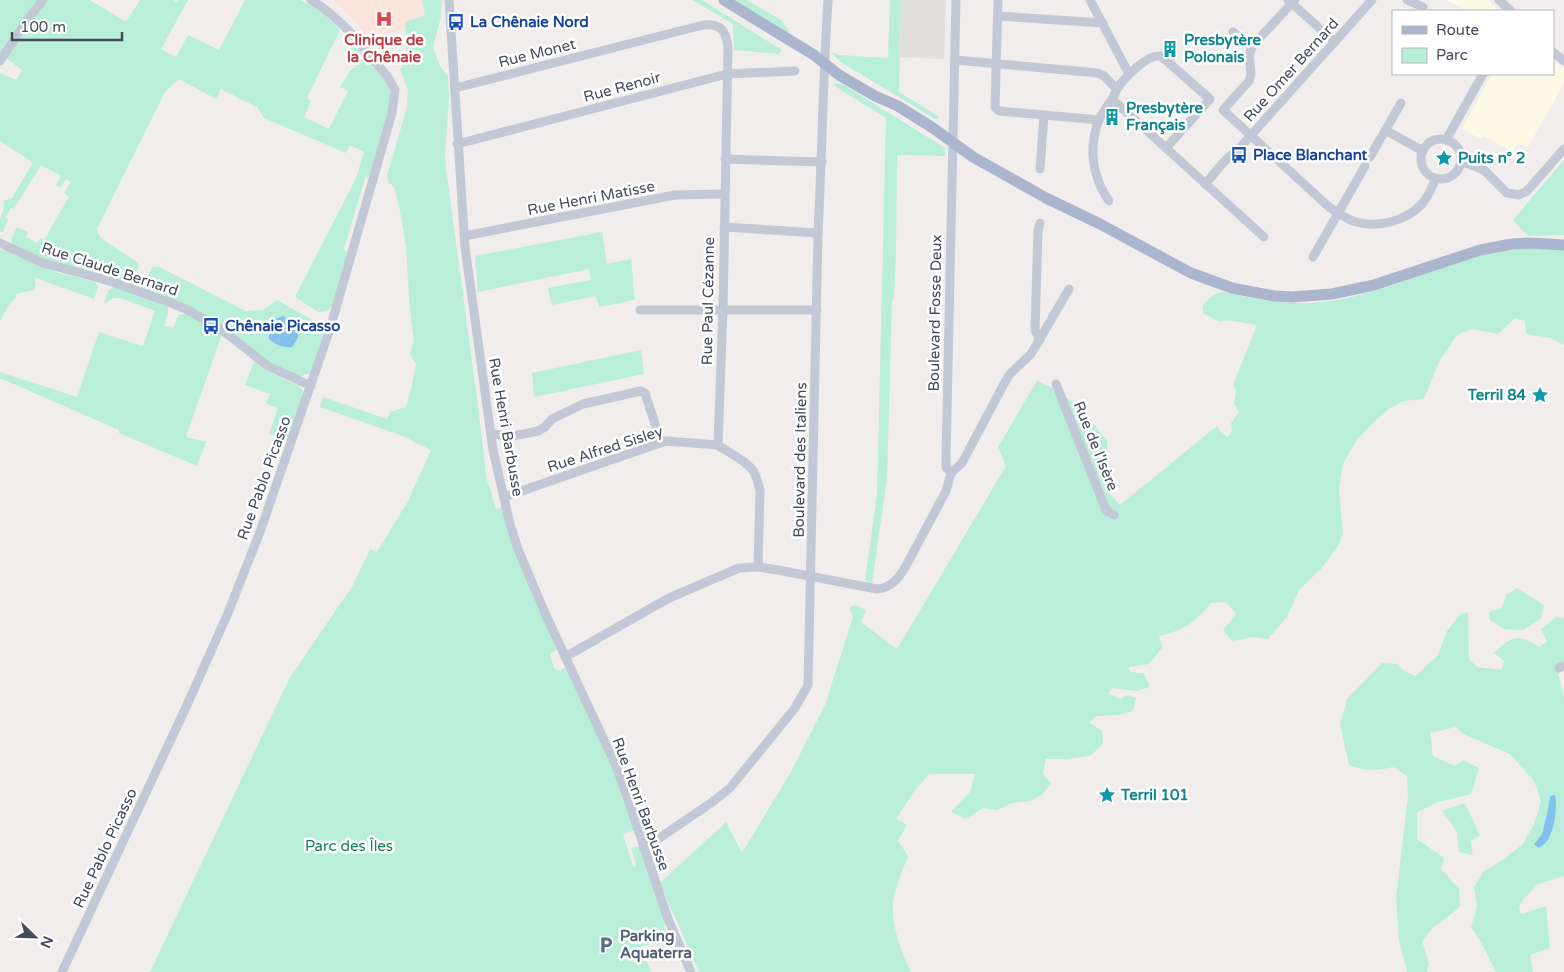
<svg xmlns="http://www.w3.org/2000/svg" width="1564" height="972" font-family="'Varela Round',sans-serif">
  <style>
    .commercial { fill: #fcfae4 }
    .education { fill: #e1dede }
    .medical { fill: #fbe4db }
    .green { fill: #b9efd9; fill-rule: evenodd }
    .water { fill: #84c1ee }
    .lines { fill: none; stroke-linecap: round; stroke-linejoin: round }
    .minor { stroke: #c2c8d5; stroke-width: 9 }
    .major { stroke: #abb5cd; stroke-width: 11 }
    .labels { text-anchor: middle; stroke-width: 5; stroke-linejoin: round; paint-order: stroke }
    .transit-label { font-size: 15px; font-weight: bold; fill: #164399; stroke: #fff; text-anchor: start }
    .health-label { font-size: 15px; font-weight: bold; fill: #be3a42; stroke: #fff }
    .culture-label { font-size: 15px; font-weight: bold; fill: #0d838f; stroke: #fff; text-anchor: start }
    .street-label { font-size: 15px; fill: #444b5a; stroke: #fff }
    .park-label { font-size: 15px; fill: #147d5f; stroke: #fff }
    .service-label { font-size: 15px; font-weight: bold; fill: #4e5e75; stroke: #fff; text-anchor: start }
  </style>
  <rect width="100%" height="100%" fill="#f0edec"/>
  <g class="commercial">
    <polygon points="1447,0 1488,0 1494,5 1497,11 1468,11"/>
    <polygon points="1553,61 1564,68 1564,83 1528,147 1518,144 1512,152 1484,136 1481,139 1462,129 1492,74 1553,74"/>
  </g>
  <polygon class="education" points="901,0 946,0 944,59 900,57"/>
  <polygon class="medical" points="334,0 422,0 425,15 405,22 406,29 386,33 371,42 348,14"/>
  <g class="green">
    <polygon points="0,0 38,0 0,53"/>
    <polygon points="48,0 90,0 126,22 140,0 173,0 176,2 178,0 188,0 161,49 176,57 188,35 219,50 245,0 300,0 321,11 340,30 307,98 311,101 304,117 329,129 348,91 340,87 351,70 357,65 344,51 347,46 354,44 359,48 388,83 392,103 371,175 365,178 344,249 348,254 333,306 327,311 318,312 295,297 356,178 364,152 350,145 346,153 264,118 257,107 221,89 216,99 179,79 165,92 97,229 98,234 102,239 137,262 139,265 137,271 129,274 146,280 153,266 159,267 246,311 263,310 277,300 316,322 321,326 324,332 310,373 300,377 273,364 247,344 192,309 143,288 114,279 56,263 12,246 11,239 17,227 28,232 26,237 37,243 41,238 44,240 69,197 64,193 71,182 66,179 60,188 56,185 61,176 41,165 14,209 11,208 5,218 8,219 3,232 0,232 0,219 4,208 4,201 12,198 32,164 31,161 0,141 0,73 16,80 22,70 7,59 8,55"/>
    <path d="M 422,0 L 442,0 L 441,17 L 433,47 L 440,66 L 448,76 L 449,98 L 445,155 L 446,169 L 476,390 L 487,481 L 490,488 L 496,509 L 503,507 L 558,649 L 550,654 L 554,668 L 559,671 L 566,667 L 610,761 L 635,830 L 623,834 L 633,867 L 636,866 L 631,848 L 637,846 L 640,848 L 665,922 L 664,927 L 669,938 L 666,942 L 658,945 L 653,943 L 641,947 L 651,972 L 150,972 L 289,679 L 353,585 L 370,549 L 377,552 L 408,501 L 431,450 L 403,436 L 320,407 L 323,397 L 387,419 L 390,412 L 406,407 L 412,385 L 416,364 L 410,354 L 414,340 L 410,311 L 406,246 L 400,211 L 394,187 L 388,182 L 387,176 L 407,107 L 408,90 L 400,70 C 408,53 407,40 405,22 L 425,15 Z"/>
    <polygon points="692,0 702,0 782,50 779,54 734,50 733,24"/>
    <polygon points="734,0 747,0 781,20 792,36"/>
    <polygon points="890,0 901,0 899,92 938,116 939,119 935,119 839,61 831,52 840,55 888,58"/>
    <polygon points="836,83 844,85 945,148 945,156 897,155 896,252 894,298 892,300 887,479 872,583 865,581 877,494 886,118 833,85"/>
    <polygon points="1564,160 1564,235 1528,236 1513,220"/>
    <polygon points="602,232 607,264 631,259 635,300 599,307 596,296 552,305 548,288 591,280 589,269 478,292 475,256"/>
    <path d="M 1531,247 L 1564,249 L 1564,345 L 1551,338 L 1526,334 L 1525,321 L 1515,318 L 1498,334 L 1472,329 L 1457,335 L 1439,362 L 1424,399 L 1404,401 L 1390,408 L 1374,422 L 1356,441 L 1343,464 L 1339,489 L 1343,533 L 1338,546 L 1321,569 L 1299,590 L 1287,617 L 1268,639 L 1252,637 L 1232,641 L 1223,630 L 1236,614 L 1226,602 L 1211,603 C 1195,623 1184,630 1159,636 L 1162,648 L 1149,664 L 1128,667 L 1130,672 L 1144,673 L 1150,687 L 1137,691 L 1113,688 L 1108,693 L 1120,699 L 1127,695 L 1136,698 L 1133,711 L 1119,715 L 1097,716 L 1089,722 L 1102,731 L 1103,744 L 1090,756 L 1066,759 L 1046,759 L 1043,774 L 1051,783 L 1042,795 L 1030,801 L 1012,803 L 997,810 L 983,808 L 966,819 L 951,812 L 970,792 L 975,774 L 929,774 L 915,790 L 896,819 L 907,825 L 898,841 L 908,856 C 903,870 897,883 894,897 C 889,921 901,951 911,972 L 699,972 L 660,883 L 726,822 L 742,853 L 792,770 L 825,705 L 853,617 L 849,607 L 855,605 L 866,610 L 861,622 L 897,649 L 1006,466 L 998,447 L 1037,381 L 1049,386 L 1081,408 L 1108,442 L 1105,459 L 1114,484 L 1110,494 L 1120,505 L 1217,426 L 1222,433 L 1228,437 L 1232,431 L 1231,423 L 1239,412 L 1234,404 L 1236,391 L 1233,385 L 1257,325 L 1227,320 L 1220,322 L 1204,314 L 1202,307 C 1208,298 1212,294 1223,292 C 1252,298 1283,305 1313,303 C 1369,299 1418,274 1471,258 C 1490,252 1511,251 1531,247 Z"/>
    <polygon points="0,249 59,273 95,282 98,287 94,299 36,278 34,282 36,284 34,290 16,294 16,298 8,306 0,322"/>
    <polygon points="113,287 165,304 168,308 168,313 164,326 173,328 177,318 180,314 186,314 222,334 186,437 206,442 197,466 119,433 119,430 0,378 0,372 77,397 99,332 143,346 155,311 120,298 114,298 104,303 108,291"/>
    <polygon points="641,350 644,374 534,397 532,373"/>
    <polygon points="254,361 267,371 299,386 303,391 303,398 290,436 286,441 276,440 277,437 269,434 278,408 266,404 270,394 245,385"/>
    <polygon points="1517,588 1544,605 1541,619 1523,630 1504,629 1490,620 1489,612 1502,607 1506,595"/>
    <path d="M 1468,612 L 1469,659 L 1477,667 L 1502,670 L 1504,661 L 1494,653 C 1510,636 1519,633 1539,647 L 1547,642 L 1541,629 L 1556,617 L 1564,618 L 1564,664 L 1557,667 L 1564,699 L 1564,876 L 1538,884 L 1521,902 L 1519,909 L 1521,914 L 1546,906 L 1550,948 L 1530,955 L 1533,972 L 1496,972 L 1482,944 L 1471,927 L 1477,907 L 1474,887 L 1483,872 L 1504,859 L 1523,844 L 1535,822 L 1541,801 L 1534,781 L 1510,754 L 1463,734 L 1456,727 L 1430,733 L 1433,756 L 1455,766 L 1463,760 L 1479,768 L 1471,794 L 1438,802 L 1417,812 L 1417,839 L 1444,858 L 1441,869 L 1459,889 L 1460,907 L 1434,927 L 1422,941 L 1429,964 L 1427,972 L 1407,972 L 1399,940 L 1396,898 L 1408,797 L 1407,776 L 1393,767 C 1376,771 1365,771 1349,765 L 1340,724 L 1347,699 L 1382,663 L 1398,664 L 1404,671 L 1416,676 L 1438,655 L 1447,631 L 1460,614 ZM 1550,796 C 1553,821 1557,824 1544,846 L 1534,844 L 1542,834 L 1548,809 Z"/>
    <polygon points="1465,803 1480,836 1470,841 1473,855 1459,852 1457,832 1442,811"/>
  </g>
  <g class="water">
    <path d="M 283,316 C 299,324 304,332 292,347 C 282,348 276,345 269,339 C 269,328 271,319 283,316 Z"/>
    <path d="M 1555,795 C 1558,809 1554,842 1539,848 L 1534,844 L 1542,834 L 1548,809 L 1550,796 Z"/>
  </g>
  <g class="lines">
    <g class="minor">
      <polyline points="449,0 465,247 493,450 510,524 518,549 545,613 616,766 629,802 668,919 691,972"/>
      <polyline points="998,0 995,107 999,111 1099,120"/>
      <polyline points="1090,0 1129,74"/>
      <polyline points="1288,0 1335,42"/>
      <path d="M 1295,0 L 1253,45 L 1249,55 L 1251,74 L 1249,81 L 1223,110 L 1329,207 C 1338,213 1346,219 1356,222 C 1379,228 1405,221 1421,205 C 1428,198 1432,187 1436,178"/>
      <polyline points="1407,0 1423,7"/>
      <polyline points="1499,0 1511,11"/>
      <polyline points="998,16 1103,23"/>
      <polyline points="1233,32 1245,42 1253,45"/>
      <polyline points="1553,52 1564,61"/>
      <polyline points="956,60 1098,73 1104,76 1117,89"/>
      <polyline points="0,61 28,19 43,0"/>
      <path d="M 455,88 L 703,25 C 720,23 726,30 728,47 L 723,309 L 718,445 C 729,453 746,460 754,472 C 757,478 759,485 760,491 L 758,567"/>
      <polyline points="1112,99 1264,237"/>
      <polyline points="1385,130 1423,151"/>
      <circle cx="1441" cy="159" r="20"/>
      <polyline points="1446,140 1483,74"/>
      <polyline points="457,144 727,74 795,71"/>
      <polyline points="1370,157 1401,103"/>
      <polyline points="725,159 822,162"/>
      <polyline points="1461,161 1484,170 1507,193 1519,195 1527,191 1564,149"/>
      <polyline points="1040,169 1044,115"/>
      <path d="M 1205,184 C 1216,173 1223,159 1237,151 L 1372,0"/>
      <path d="M 1109,201 C 1098,185 1092,165 1093,146 C 1094,136 1097,121 1103,113 C 1105,108 1109,104 1112,100 C 1114,97 1115,93 1117,89 C 1124,78 1147,54 1161,56 L 1210,99 L 1166,148"/>
      <polyline points="724,227 818,233"/>
      <polyline points="464,236 675,195 724,194"/>
      <polyline points="0,243 43,263 106,280 163,300 186,309 222,330 268,366 311,386"/>
      <polyline points="1313,257 1365,166"/>
      <polyline points="640,310 817,310"/>
      <polyline points="1040,340 1035,330 1038,231 1040,223"/>
      <polyline points="1056,384 1106,510 1114,515"/>
      <polyline points="491,433 508,437 538,431 545,427 552,419 583,404 641,391 645,393 661,442"/>
      <polyline points="951,473 962,463 1005,382 1010,374 1031,354 1069,289"/>
      <polyline points="504,497 666,441 718,445"/>
      <path d="M 565,657 L 669,598 L 739,568 L 758,567 L 778,570 L 877,589 C 891,588 899,578 906,566 L 946,491 L 951,473 L 946,467 L 946,459 L 956,0"/>
      <polyline points="1559,668 1564,666"/>
      <path d="M 643,847 L 649,845 L 711,803 L 730,788 L 795,708 L 808,685 L 818,233 C 822,155 823,77 828,0"/>
      <path d="M 62,972 L 187,705 L 228,613 L 260,532 L 330,329 L 392,113 L 395,90 L 389,79 C 367,51 342,18 311,0"/>
    </g>
    <polyline class="major" points="724,0 814,55 839,75 875,96 898,106 933,128 973,157 1046,198 1100,224 1176,265 1191,273 1232,288 1274,296 1292,297 1332,294 1374,285 1480,250 1512,244 1531,243 1564,245"/>
  </g>
  <defs>
    <g id="hospital-bare" transform="scale(1.35)"><path d="M-5-5h3v3.5h4V-5h3V5h-3V1.5h-4V5h-3Z" fill="#e0444e" stroke="#fff" stroke-width="2.5" paint-order="stroke"/></g>
    <g id="bus-bare" transform="scale(1.35)"><path d="M-5-6H5V4H4V6H2V4H-2V6H-4V4H-5ZM-3.5-4V0h7V-4ZM-3.5 1.2v1.5H-2V1.2ZM2 1.2v1.5H3.5V1.2Z" fill="#1a4fb4" stroke="#fff" stroke-width="2.5" paint-order="stroke"/></g>
    <g id="building-bare" transform="scale(1.35)"><path d="M-4-6H4V6H1V3H-1V6H-4ZM-2.5-4.3h1.7v1.8h-1.7ZM.8-4.3h1.7v1.8H.8ZM-2.5-1h1.7V.8h-1.7ZM.8-1h1.7V.8H.8Z" fill="#0f9aa8" stroke="#fff" stroke-width="2.5" paint-order="stroke"/></g>
    <g id="sight-bare" transform="scale(1.35)"><path d="M0-6L1.8-2.2L6-1.7L2.9 1.2L3.7 5.4L0 3.3L-3.7 5.4L-2.9 1.2L-6-1.7L-1.8-2.2Z" fill="#0f9aa8" stroke="#fff" stroke-width="2.5" paint-order="stroke"/></g>
    <g id="parking-bare" transform="scale(1.35)"><path d="M-3.5-5.5H1a3.5 3.5 0 0 1 0 7H-1V5.5H-3.5ZM-1-3.4V-.6H.8a1.4 1.4 0 0 0 0-2.8Z" fill="#5c6f8a" stroke="#fff" stroke-width="2.5" paint-order="stroke"/></g>
  </defs>
  <g fill-rule="evenodd">
    <use href="#hospital-bare" x="384" y="19"/>
    <use href="#bus-bare" x="456" y="22"/>
    <use href="#building-bare" x="1170" y="49"/>
    <use href="#building-bare" x="1112" y="117"/>
    <use href="#bus-bare" x="1239" y="155"/>
    <use href="#sight-bare" x="1444" y="158"/>
    <use href="#bus-bare" x="211" y="326"/>
    <use href="#sight-bare" x="1540" y="395"/>
    <use href="#sight-bare" x="1107" y="795"/>
    <use href="#parking-bare" x="606" y="945"/>
  </g>
  <g class="labels">
    <g class="transit-label">
      <text x="470" y="27">La Chênaie Nord</text>
      <text x="1253" y="160">Place Blanchant</text>
      <text x="225" y="331">Chênaie Picasso</text>
    </g>
    <g class="health-label">
      <text x="384" y="45">Clinique de<tspan x="384" dy="17">la Chênaie</tspan></text>
    </g>
    <g class="culture-label">
      <text x="1184" y="45">Presbytère<tspan x="1184" dy="17">Polonais</tspan></text>
      <text x="1126" y="113">Presbytère<tspan x="1126" dy="17">Français</tspan></text>
      <text x="1458" y="163">Puits n° 2</text>
      <text x="1526" y="400" text-anchor="end">Terril 84</text>
      <text x="1121" y="800">Terril 101</text>
    </g>
    <g class="street-label">
      <text transform="translate(537 53) rotate(-14)" y="5">Rue Monet</text>
      <text transform="translate(1291 70) rotate(-48)" y="5">Rue Omer Bernard</text>
      <text transform="translate(622 87) rotate(-15)" y="5">Rue Renoir</text>
      <text transform="translate(591 198) rotate(-11)" y="5">Rue Henri Matisse</text>
      <text transform="translate(110 269) rotate(18)" y="5">Rue Claude Bernard</text>
      <text transform="translate(708 301) rotate(-89)" y="5">Rue Paul Cézanne</text>
      <text transform="translate(935 313) rotate(-89)" y="5">Boulevard Fosse Deux</text>
      <text transform="translate(506 427) rotate(80)" y="5">Rue Henri Barbusse</text>
      <text transform="translate(1096 446) rotate(68)" y="5">Rue de l'Isère</text>
      <text transform="translate(605 449) rotate(-18)" y="5">Rue Alfred Sisley</text>
      <text transform="translate(800 460) rotate(-89)" y="5">Boulevard des Italiens</text>
      <text transform="translate(264 478) rotate(-70)" y="5">Rue Pablo Picasso</text>
      <text transform="translate(641 804) rotate(70)" y="5">Rue Henri Barbusse</text>
      <text transform="translate(105 848) rotate(-65)" y="5">Rue Pablo Picasso</text>
    </g>
    <g class="park-label">
      <text x="349" y="851">Parc des Îles</text>
    </g>
    <g class="service-label">
      <text x="620" y="941">Parking<tspan x="620" dy="17">Aquaterra</tspan></text>
    </g>
  </g>
  <rect x="1392" y="10" width="162" height="65" fill="#ffffff" stroke="#b4b7bd"/>
  <rect x="1402" y="26" width="25" height="8" fill="#abb5cd" stroke="#b4b7bd"/>
  <text x="1436" y="35" font-size="15" fill="#444b5a">Route</text>
  <rect x="1402" y="48" width="25" height="15" fill="#b9efd9" stroke="#b4b7bd"/>
  <text x="1436" y="60" font-size="15" fill="#444b5a">Parc</text>
  <g transform="translate(35 937) rotate(113)" stroke="#ffffff" stroke-width="4" paint-order="stroke">
  <path d="M0-4L9 19L0 12L-9 19Z" fill="#444b5a"/>
  <text y="-8" font-size="14" font-weight="bold" text-anchor="middle" fill="#444b5a">N</text>
  </g>
  <path d="M12 32v8h110v-8" fill="none" stroke="#444b5a" stroke-width="2.5"/>
  <text x="20" y="32" font-size="15" fill="#444b5a" stroke="#ffffff" stroke-width="4" paint-order="stroke">100 m</text>
</svg>
